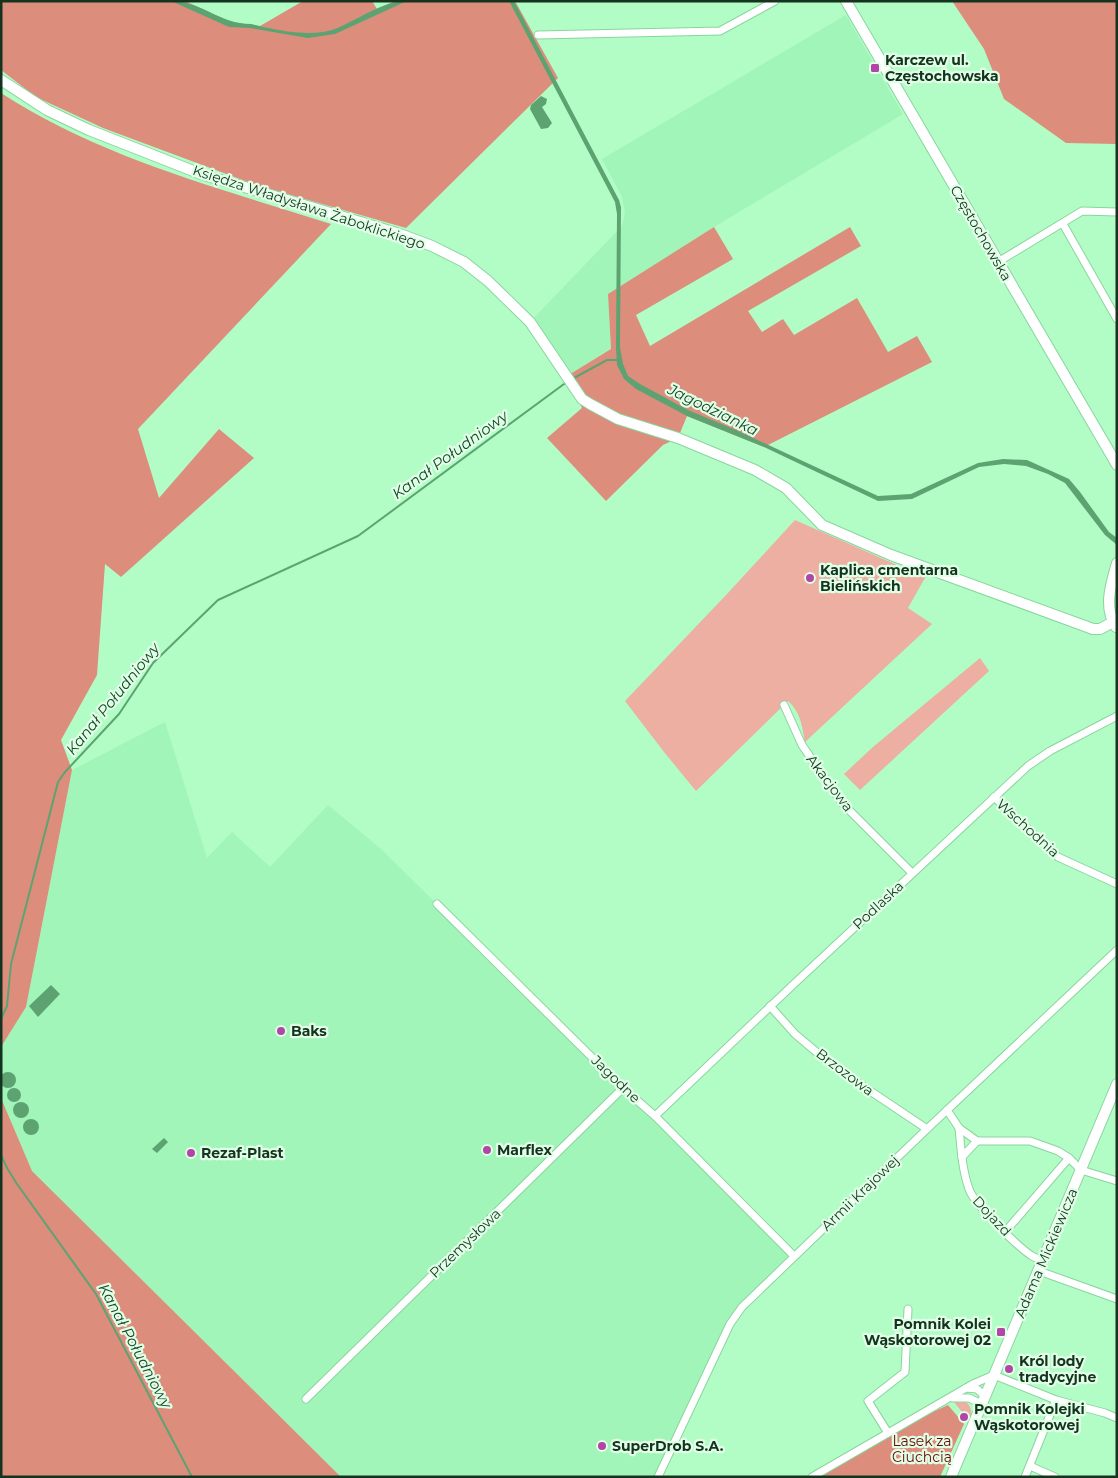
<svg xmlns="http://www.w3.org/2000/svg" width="1118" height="1478" font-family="Montserrat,sans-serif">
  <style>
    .built { fill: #a1f5b8 }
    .green { fill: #ecafa2 }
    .forest { fill: #dd8d7c }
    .water { fill: #5da372 }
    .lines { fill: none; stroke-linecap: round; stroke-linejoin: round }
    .stream { stroke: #5da372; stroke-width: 2 }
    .street-casing { stroke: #8ad59f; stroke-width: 9 }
    .secondary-casing { stroke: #8ad59f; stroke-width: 12 }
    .street { stroke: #fff; stroke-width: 7 }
    .secondary { stroke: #fff; stroke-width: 10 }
    .poi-dot { fill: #b246a6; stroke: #e1fee7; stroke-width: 2 }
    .labels { text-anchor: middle; stroke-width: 4.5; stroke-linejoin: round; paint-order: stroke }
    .poi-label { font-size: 14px; font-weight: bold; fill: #15341f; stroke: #e1fee7; text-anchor: start }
    .street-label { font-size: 14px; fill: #15341f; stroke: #e1fee7 }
    .park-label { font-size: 14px; fill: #6b0900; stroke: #e1fee7 }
    .water-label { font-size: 15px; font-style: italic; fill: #134726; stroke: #e1fee7 }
  </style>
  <rect width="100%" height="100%" fill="#b1fdc5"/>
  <g class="built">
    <polygon points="846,15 903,114 714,227 608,294 611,349 567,376 530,322 622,226 625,213 622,197 602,159"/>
    <polygon points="165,722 207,858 232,832 270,867 328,805 381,849 794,1256 742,1307 658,1477 341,1477 32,1171 1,1098 1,1047 26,1007 72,770"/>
  </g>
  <g class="green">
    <path d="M 795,520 L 906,569 L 926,576 L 908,608 L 932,624 L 805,742 C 802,726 801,713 788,701 L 696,791 L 664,752 L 625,701 L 727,594 Z"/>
    <polygon points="980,658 989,671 860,790 844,774 873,747"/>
    <path d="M 964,1400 C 972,1406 974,1415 967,1423 L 968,1413 L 963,1413 L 953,1401 Z"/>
  </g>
  <g class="forest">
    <polygon points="1,1 185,1 230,22 260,26 303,1 372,1 377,9 395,1 515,1 558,78 406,228 256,185 103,128 36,97 1,70"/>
    <polygon points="952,1 1117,1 1117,144 1066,143 1004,99 984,49"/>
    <path d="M 1,93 C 101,158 219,188 331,224 L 138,429 L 159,498 L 219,429 L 254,458 L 121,577 L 105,564 L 97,675 L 61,740 L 72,770 L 26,1007 L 1,1047 Z"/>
    <polygon points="714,227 733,259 636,315 650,346 850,227 861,246 748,311 762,332 783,319 794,335 857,298 888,352 917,336 932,362 764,447 687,416 678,438 663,445 606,501 547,438 582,408 567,376 611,349 608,294"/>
    <polygon points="1,1098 32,1171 341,1477 1,1477"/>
    <polygon points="948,1405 964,1424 940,1477 812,1477 888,1433"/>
  </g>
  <g class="water">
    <path d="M 171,1 C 201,1 220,24 251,24 C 275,30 312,38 335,29 C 358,20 382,1 407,1 L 335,34 L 308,38 L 250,28 L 229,27 Z"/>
    <polygon points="509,1 514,1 619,200 621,207 620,347 623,364 628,376 640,384 688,410 736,430 878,496 911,494 978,463 1003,459 1027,460 1069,479 1080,492 1109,532 1117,538 1117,545 1105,535 1065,483 1048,474 1026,466 1004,464 979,467 912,499 878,501 764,447 687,416 636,389 624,379 617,365 616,348 617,214 615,202"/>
    <polygon points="541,96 547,99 546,104 542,107 552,123 548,128 541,129 530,109 531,105"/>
    <polygon points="51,985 60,994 38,1017 29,1006"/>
    <circle cx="8" cy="1080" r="8"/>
    <circle cx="14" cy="1095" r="7"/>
    <circle cx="21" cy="1110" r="8"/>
    <circle cx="31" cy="1127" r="8"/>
    <polygon points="164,1138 168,1142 157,1153 152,1149"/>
  </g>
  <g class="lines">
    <g class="stream">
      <polyline points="574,378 607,360 617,360"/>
      <polyline points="1,1019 7,1006 11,964 58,782 65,772 119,714 153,663 218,600 358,536 564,384"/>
      <polyline points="1,1155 7,1168 17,1184 96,1294 192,1477"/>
    </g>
    <g class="street-casing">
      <g id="street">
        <polyline points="538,35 720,31 775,1"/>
        <polyline points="1063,224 1117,319"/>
        <polyline points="998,262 1082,211 1117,212"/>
        <polyline points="784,705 802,745 842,803 912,873"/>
        <polyline points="994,797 1058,857 1117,884"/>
        <polyline points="437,904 623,1088 655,1116 794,1256"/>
        <polyline points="770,1006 795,1034 833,1066 927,1129"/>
        <polyline points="947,1110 959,1128 977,1141 1030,1141 1058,1151 1069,1158 1081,1170 1117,1181"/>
        <polyline points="655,1116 796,982 1028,766 1050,751 1117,716"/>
        <path d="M 959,1128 C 961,1149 962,1169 969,1189 C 974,1204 1018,1247 1032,1256 C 1035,1258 1040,1259 1043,1261"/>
        <polyline points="962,1157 977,1141"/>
        <polyline points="1005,1232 1069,1158"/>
        <polyline points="1039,1271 1117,1299"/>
        <polyline points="966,1388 977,1389 985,1396"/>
        <polyline points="953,1398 969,1398 982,1404"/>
        <polyline points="306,1399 623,1088"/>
        <polyline points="888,1433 868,1401 905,1372 908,1309"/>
        <polyline points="1030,1466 1055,1477"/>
        <polyline points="658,1477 730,1324 742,1307 927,1129 1117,950"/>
        <polyline points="812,1477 973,1384 994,1375 1056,1400 1105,1413 1117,1418"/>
        <polyline points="1025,1477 1056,1400"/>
      </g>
    </g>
    <g class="secondary-casing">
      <g id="secondary">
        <polyline points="846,1 1117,465"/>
        <polyline points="1,80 47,110 89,130 201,174 400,234 432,246 464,262 488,281 530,322 582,399 590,404 618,419 678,438 755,470 786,488 822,525 891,555 1093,629 1100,629 1113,622"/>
        <path d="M 1116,627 C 1103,607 1111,584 1117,563"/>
        <polyline points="951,1477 1117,1084"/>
      </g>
    </g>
    <use href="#street" class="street"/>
    <use href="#secondary" class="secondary"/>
  </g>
  <g class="poi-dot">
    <rect x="870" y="63" width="10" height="10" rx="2.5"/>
    <circle cx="810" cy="578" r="5"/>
    <circle cx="281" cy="1031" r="5"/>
    <circle cx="487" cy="1150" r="5"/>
    <circle cx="191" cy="1153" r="5"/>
    <rect x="996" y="1327" width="10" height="10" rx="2.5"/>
    <circle cx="1009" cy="1369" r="5"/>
    <circle cx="964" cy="1417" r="5"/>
    <circle cx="602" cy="1446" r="5"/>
  </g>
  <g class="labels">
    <g class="poi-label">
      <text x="885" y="65">Karczew ul.<tspan x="885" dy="16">Częstochowska</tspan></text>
      <text x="820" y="575">Kaplica cmentarna<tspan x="820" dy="16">Bielińskich</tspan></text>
      <text x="291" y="1036">Baks</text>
      <text x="497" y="1155">Marflex</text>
      <text x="201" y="1158">Rezaf-Plast</text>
      <text x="991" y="1329" text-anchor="end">Pomnik Kolei<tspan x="991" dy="16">Wąskotorowej 02</tspan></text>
      <text x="1019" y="1366">Król lody<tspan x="1019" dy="16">tradycyjne</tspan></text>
      <text x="974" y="1414">Pomnik Kolejki<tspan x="974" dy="16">Wąskotorowej</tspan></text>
      <text x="612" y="1451">SuperDrob S.A.</text>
    </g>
    <g class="street-label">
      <text transform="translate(309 207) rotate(18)" y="5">Księdza Władysława Żaboklickiego</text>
      <text transform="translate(981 233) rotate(60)" y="5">Częstochowska</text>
      <text transform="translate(830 783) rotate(53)" y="5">Akacjowa</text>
      <text transform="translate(1028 828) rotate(42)" y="5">Wschodnia</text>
      <text transform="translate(878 905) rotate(-43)" y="5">Podlaska</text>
      <text transform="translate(845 1072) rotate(37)" y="5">Brzozowa</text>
      <text transform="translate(616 1079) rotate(44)" y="5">Jagodne</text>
      <text transform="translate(860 1193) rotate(-44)" y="5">Armii Krajowej</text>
      <text transform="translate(992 1216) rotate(47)" y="5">Dojazd</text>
      <text transform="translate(465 1243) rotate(-44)" y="5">Przemysłowa</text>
      <text transform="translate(1046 1253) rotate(-67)" y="5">Adama Mickiewicza</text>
    </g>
    <g class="park-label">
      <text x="922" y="1446">Lasek za<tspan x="922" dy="16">Ciuchcią</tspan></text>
    </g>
    <g class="water-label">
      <text transform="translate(713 410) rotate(26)" y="5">Jagodzianka</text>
      <text transform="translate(450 455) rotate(-36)" y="5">Kanał Południowy</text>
      <text transform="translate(113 699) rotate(-51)" y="5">Kanał Południowy</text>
      <text transform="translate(135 1346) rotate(62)" y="5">Kanał Południowy</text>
    </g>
  </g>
  <rect width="1118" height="1478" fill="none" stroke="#15341f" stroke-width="5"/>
</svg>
